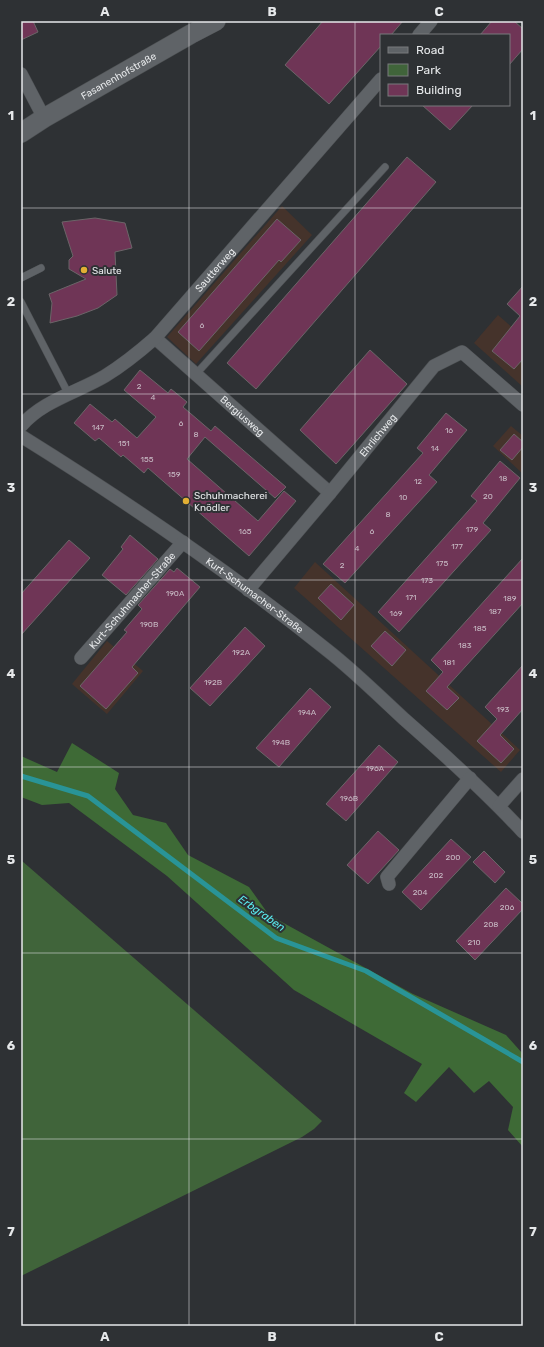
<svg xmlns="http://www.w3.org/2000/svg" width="544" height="1347" font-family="Rubik,sans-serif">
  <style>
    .industrial { fill: #45332b }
    .green { fill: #40643a }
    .forest { fill: #3e6a36 }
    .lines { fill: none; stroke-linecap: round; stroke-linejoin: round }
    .stream { stroke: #299497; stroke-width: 5 }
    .building { fill: #6f3556; stroke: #6b6568 }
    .lane-casing { stroke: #4c4f52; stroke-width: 8 }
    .street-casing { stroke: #4c4f52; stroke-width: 14 }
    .secondary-casing { stroke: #4c4f52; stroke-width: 20 }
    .lane { stroke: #5f6367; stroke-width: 7 }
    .street { stroke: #5f6367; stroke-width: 13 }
    .secondary { stroke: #5f6367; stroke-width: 19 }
    .grid { fill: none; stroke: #e6e8ea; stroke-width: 1; stroke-opacity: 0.55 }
    .poi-dot { fill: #e2af34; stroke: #2e3134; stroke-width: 1.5 }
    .labels { text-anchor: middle; stroke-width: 4; stroke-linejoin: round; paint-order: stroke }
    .number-label { font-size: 8px; fill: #c8bbc5 }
    .street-label { font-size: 10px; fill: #e6e8ea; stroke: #2e3134 }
    .poi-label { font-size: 10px; fill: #e6e8ea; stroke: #2e3134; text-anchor: start }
    .water-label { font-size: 11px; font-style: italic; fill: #5aecf0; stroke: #2e3134 }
    .neatline { fill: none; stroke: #e6e8ea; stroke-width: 1.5 }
    .grid-label { font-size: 13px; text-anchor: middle; font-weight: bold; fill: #e6e8ea }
  </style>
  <rect width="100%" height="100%" fill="#2e3134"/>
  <g class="industrial">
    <polygon points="282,206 312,235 196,364 167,337"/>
    <polygon points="498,315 523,337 523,387 474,343"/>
    <polygon points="511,426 523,436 523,474 493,446"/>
    <polygon points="315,562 520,750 501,772 294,588"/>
    <polygon points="107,641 143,671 107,714 72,684"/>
  </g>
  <polygon class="green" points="22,861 322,1121 314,1129 302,1137 21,1276"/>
  <polygon class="forest" points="72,743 119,773 115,789 133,815 166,823 188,855 249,887 269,915 413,994 506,1035 523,1054 523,1147 508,1130 513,1107 489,1081 474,1093 449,1067 416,1102 404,1093 422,1064 294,990 167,876 69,803 42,805 21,797 21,756 57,772"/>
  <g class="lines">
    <polyline class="stream" points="21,776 88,796 276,938 366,971 523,1062"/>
  </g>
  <g class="building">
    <polygon points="21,21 33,21 38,32 21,40"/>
    <polygon points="323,21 403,21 391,35 381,35 381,46 329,104 285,65"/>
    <polygon points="492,21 514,21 523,29 523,49 509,65 509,35 480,35"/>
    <polygon points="422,105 473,105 450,130"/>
    <polygon points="407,157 436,182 256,389 227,363"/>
    <polygon points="95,218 125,223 132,248 115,252 117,295 98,308 77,316 50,323 52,303 49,294 86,279 69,269 69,260 73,256 62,222"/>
    <polygon points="277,219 301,240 281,262 279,260 199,351 178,332"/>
    <polygon points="523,286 523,359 514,369 492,351 520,316 507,304"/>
    <polygon points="370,350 407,384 336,464 300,430"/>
    <polygon points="140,370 168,393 171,389 187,402 183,407 211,431 215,426 286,487 275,498 205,437 187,459 258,521 284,491 296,501 249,556 148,468 144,473 123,455 121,457 99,438 95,441 74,423 90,404 112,422 115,419 137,438 156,417 124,390"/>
    <polygon points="446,413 467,430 429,475 437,482 345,583 323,564 423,453 417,448"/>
    <polygon points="514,434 523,442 523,447 512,460 500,450"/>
    <polygon points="500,461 520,478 483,523 491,530 399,632 378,612 477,501 471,496"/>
    <polygon points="130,535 158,559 126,595 102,575 123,549 121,547"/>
    <polygon points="69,540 90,558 21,635 21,594"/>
    <polygon points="523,558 523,603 447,687 459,698 447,710 426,691 443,672 431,660"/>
    <polygon points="177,568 200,587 132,667 138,673 106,709 80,686 127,632 124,630 142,609 138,605 170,569 174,572"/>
    <polygon points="331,584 354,605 341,620 318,598"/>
    <polygon points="245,627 265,646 210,706 190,688"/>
    <polygon points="385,631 406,650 392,666 371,646"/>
    <polygon points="523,665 523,709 500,735 514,749 501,763 477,741 497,719 485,707"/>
    <polygon points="310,688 331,707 279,767 256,748"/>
    <polygon points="379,745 398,762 346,821 326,804"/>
    <polygon points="378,831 399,850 368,884 347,865"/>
    <polygon points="451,839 471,857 421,910 402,892"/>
    <polygon points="484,851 505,872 495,883 473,862"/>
    <polygon points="506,888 523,904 523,909 475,960 456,941"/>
  </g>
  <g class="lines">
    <g class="lane-casing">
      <g id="lane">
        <polyline points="21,278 41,268"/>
        <polyline points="21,302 69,395"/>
        <polyline points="196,374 385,167"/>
      </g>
    </g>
    <g class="street-casing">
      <g id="street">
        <polyline points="419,35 431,21"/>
        <polyline points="21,74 44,118"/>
        <path id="s1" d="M 155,338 L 330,493"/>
        <path id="s2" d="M 21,426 C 42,401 78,392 105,376 C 123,365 139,352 155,338 L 381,79"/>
        <path id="s3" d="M 21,436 C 127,502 230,572 327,650 C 354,671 379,696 404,719 C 445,755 486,792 523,832"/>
        <path id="s4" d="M 248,590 L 330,493 L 434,366 L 462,352 L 523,405"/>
        <path id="s5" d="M 81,658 L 183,542"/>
        <polyline points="499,806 523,779"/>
        <polyline points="389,884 387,877 470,778"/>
      </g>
    </g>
    <g class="secondary-casing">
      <g id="secondary">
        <path id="s6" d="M 21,133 L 44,118 L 191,34 L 216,21"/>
      </g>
    </g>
    <use href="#lane" class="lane"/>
    <use href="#street" class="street"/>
    <use href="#secondary" class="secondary"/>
  </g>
  <path class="grid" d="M 189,21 L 189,1326M 355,21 L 355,1326M 21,208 L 523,208M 21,394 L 523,394M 21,580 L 523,580M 21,767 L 523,767M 21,953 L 523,953M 21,1139 L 523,1139"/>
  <g class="poi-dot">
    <circle cx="84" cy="270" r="4"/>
    <circle cx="186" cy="501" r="4"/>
  </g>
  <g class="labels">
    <g class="number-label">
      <text x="202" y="328">6</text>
      <text x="139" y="389">2</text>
      <text x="153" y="400">4</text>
      <text x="181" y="426">6</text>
      <text x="98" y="430">147</text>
      <text x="449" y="433">16</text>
      <text x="196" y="437">8</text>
      <text x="124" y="446">151</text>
      <text x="435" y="451">14</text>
      <text x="147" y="462">155</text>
      <text x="174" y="477">159</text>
      <text x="503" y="481">18</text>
      <text x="418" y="484">12</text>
      <text x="488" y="499">20</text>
      <text x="403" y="500">10</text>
      <text x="388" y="517">8</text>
      <text x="472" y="532">179</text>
      <text x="245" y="534">165</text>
      <text x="372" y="534">6</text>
      <text x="457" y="549">177</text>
      <text x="357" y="551">4</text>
      <text x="442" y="566">175</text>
      <text x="342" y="568">2</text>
      <text x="427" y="583">173</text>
      <text x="175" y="596">190A</text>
      <text x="411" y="600">171</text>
      <text x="510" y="601">189</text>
      <text x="495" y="614">187</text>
      <text x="396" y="616">169</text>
      <text x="149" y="627">190B</text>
      <text x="480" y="631">185</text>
      <text x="465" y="648">183</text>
      <text x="241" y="655">192A</text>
      <text x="449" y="665">181</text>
      <text x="213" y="685">192B</text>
      <text x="503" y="712">193</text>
      <text x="307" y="715">194A</text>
      <text x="281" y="745">194B</text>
      <text x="375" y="771">196A</text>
      <text x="349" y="801">196B</text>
      <text x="453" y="860">200</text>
      <text x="436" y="878">202</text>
      <text x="420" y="895">204</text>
      <text x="507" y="910">206</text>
      <text x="491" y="927">208</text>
      <text x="474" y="945">210</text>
    </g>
    <g class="street-label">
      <text dy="4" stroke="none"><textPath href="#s6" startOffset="113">Fasanenhofstraße</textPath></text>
      <text dy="4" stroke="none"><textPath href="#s2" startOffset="252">Sautterweg</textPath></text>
      <text dy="4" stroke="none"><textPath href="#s1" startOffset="117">Bergiusweg</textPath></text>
      <text dy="4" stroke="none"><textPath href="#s4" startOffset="202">Ehrlichweg</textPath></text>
      <text dy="4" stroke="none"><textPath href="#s3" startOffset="283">Kurt-Schumacher-Straße</textPath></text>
      <text dy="4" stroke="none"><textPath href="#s5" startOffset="77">Kurt-Schuhmacher-Straße</textPath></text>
    </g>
    <g class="poi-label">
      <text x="92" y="274">Salute</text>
      <text x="194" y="499">Schuhmacherei<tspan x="194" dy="12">Knödler</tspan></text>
    </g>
    <g class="water-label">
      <text transform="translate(262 913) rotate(35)" y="4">Erbgraben</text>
    </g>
  </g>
  <rect width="544" height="1347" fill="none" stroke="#2e3134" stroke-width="44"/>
  <rect x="380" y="34" width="130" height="72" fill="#2e3134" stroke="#787a7d"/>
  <rect x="388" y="47" width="20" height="6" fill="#5f6367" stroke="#787a7d"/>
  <text x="416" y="54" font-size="12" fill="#e6e8ea">Road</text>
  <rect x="388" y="64" width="20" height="12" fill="#40643a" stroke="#787a7d"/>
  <text x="416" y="74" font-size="12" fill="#e6e8ea">Park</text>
  <rect x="388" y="84" width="20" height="12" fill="#6f3556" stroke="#787a7d"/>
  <text x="416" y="94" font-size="12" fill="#e6e8ea">Building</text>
  <rect x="22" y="22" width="500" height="1303" class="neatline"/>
  <g class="grid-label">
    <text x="105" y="16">A</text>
    <text x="272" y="16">B</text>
    <text x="439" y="16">C</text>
    <text x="11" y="120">1</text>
    <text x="533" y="120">1</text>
    <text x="11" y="306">2</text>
    <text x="533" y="306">2</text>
    <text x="11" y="492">3</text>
    <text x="533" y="492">3</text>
    <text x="11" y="678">4</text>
    <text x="533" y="678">4</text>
    <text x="11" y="864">5</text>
    <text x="533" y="864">5</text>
    <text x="11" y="1050">6</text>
    <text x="533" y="1050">6</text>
    <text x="11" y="1236">7</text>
    <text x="533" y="1236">7</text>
    <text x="105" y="1341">A</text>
    <text x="272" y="1341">B</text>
    <text x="439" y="1341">C</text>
  </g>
</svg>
